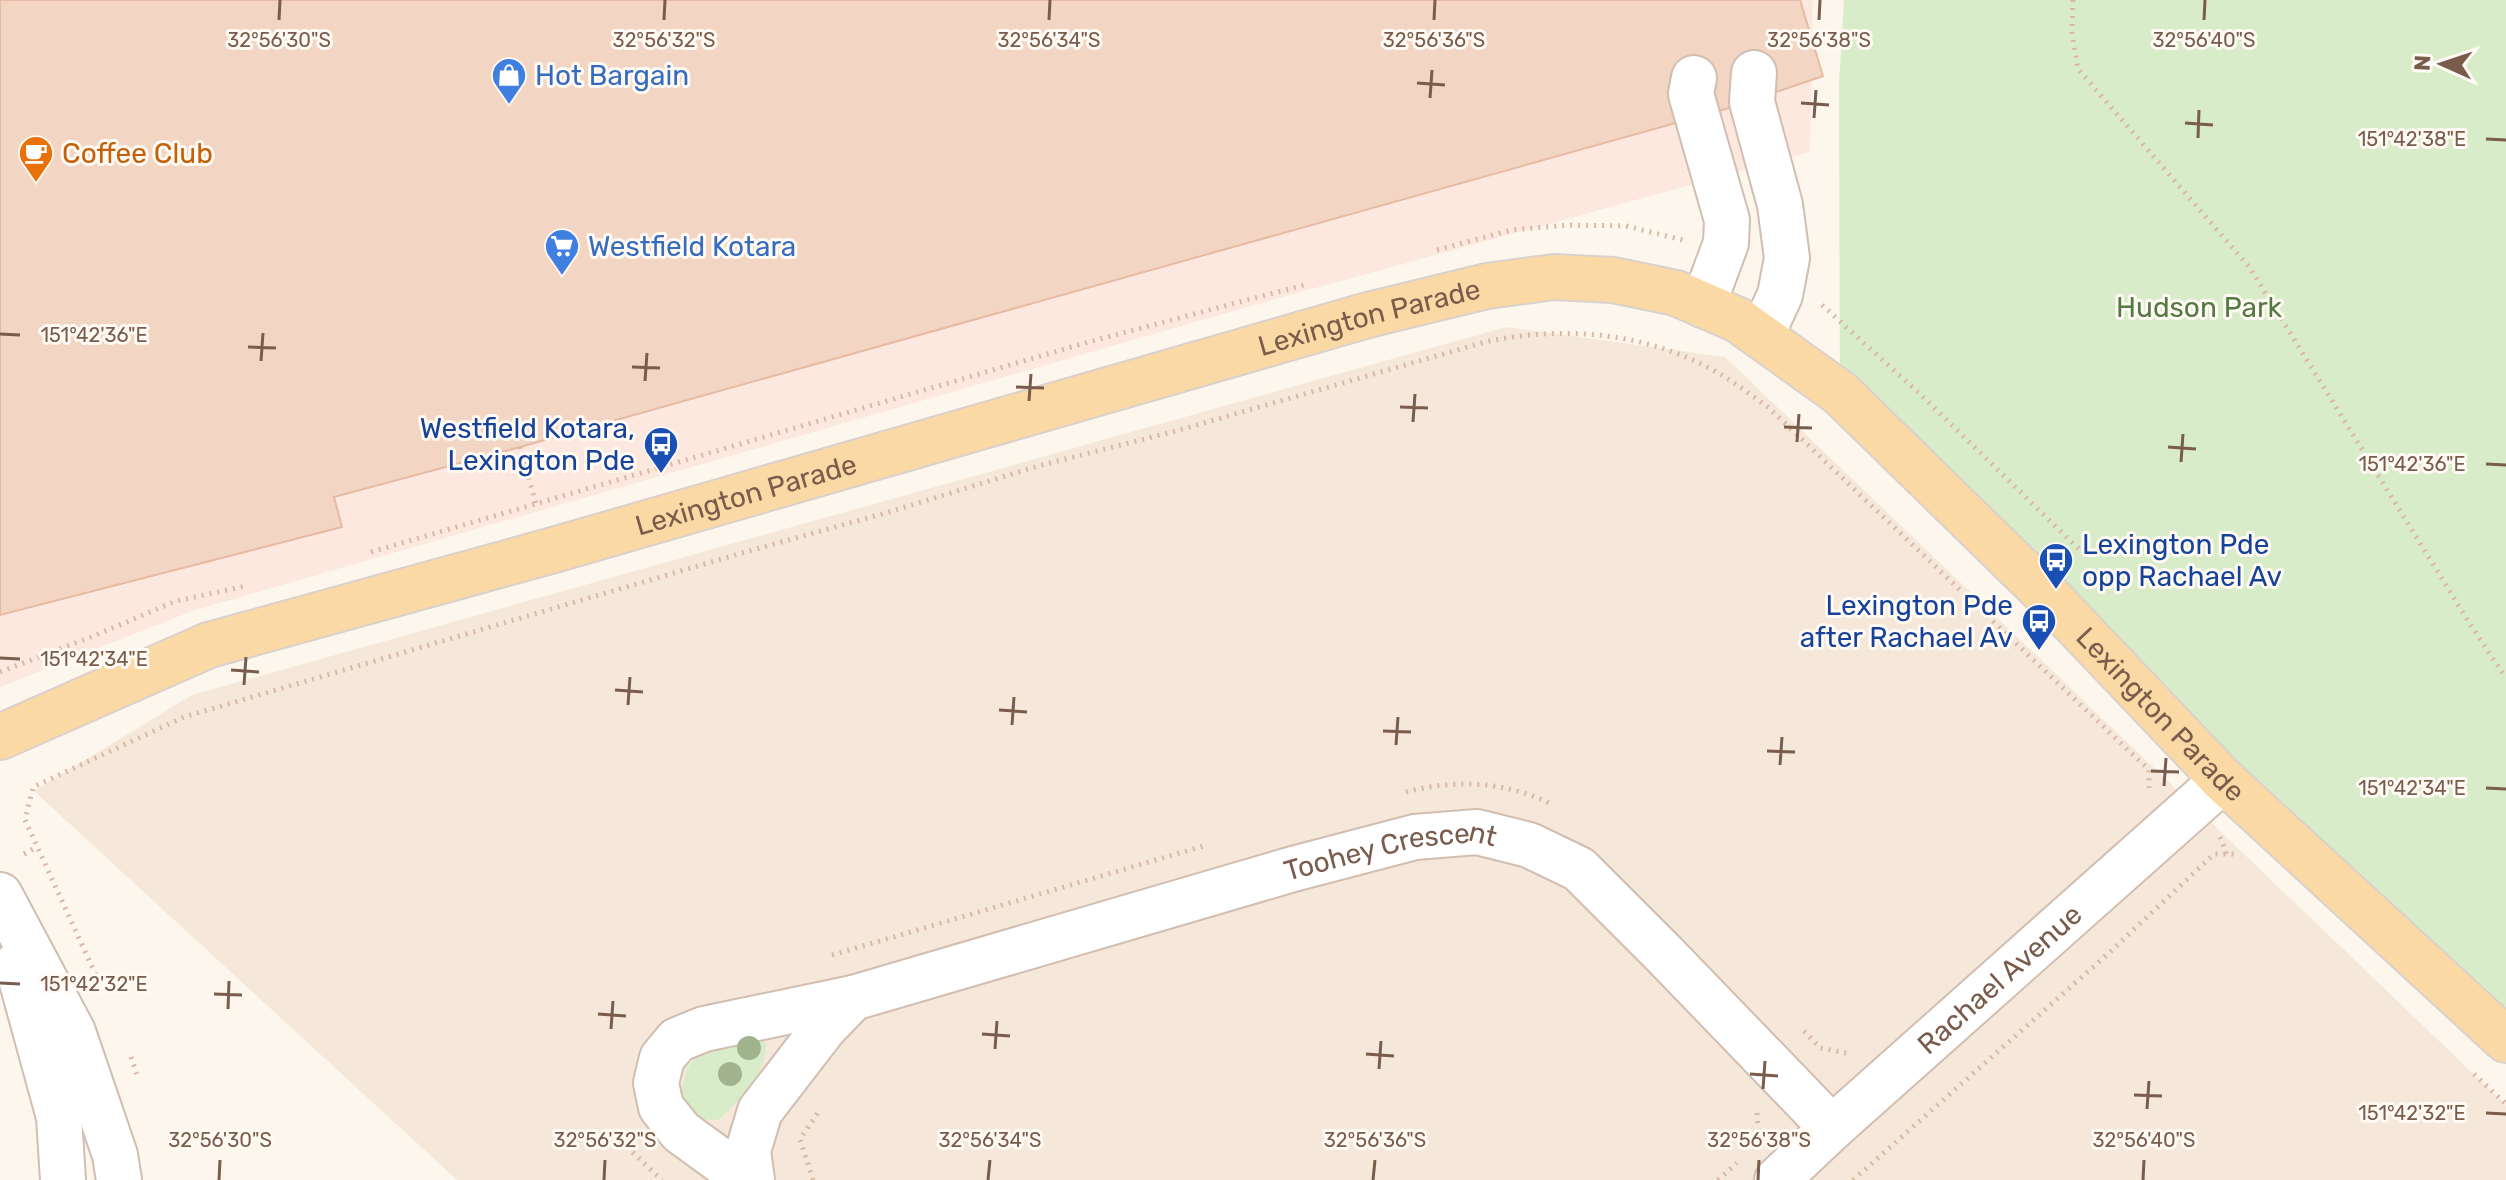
<svg xmlns="http://www.w3.org/2000/svg" width="2506" height="1180" font-family="Rubik,sans-serif">
  <style>
    .residential { fill: #f5e8da }
    .commercial { fill: #fde8e0 }
    .green { fill: #d8ecc9 }
    .building { fill: #f3d5c3; stroke: #e6bba3; stroke-width: 2 }
    .lines { fill: none; stroke-linecap: round; stroke-linejoin: round }
    .minor-casing { stroke: #d1beb0; stroke-width: 48 }
    .major-casing { stroke: #dad1cd; stroke-width: 48 }
    .path { stroke: #d9b8a5; stroke-width: 5; stroke-dasharray: 2 6; stroke-linecap: butt }
    .minor { stroke: #fff; stroke-width: 44 }
    .major { stroke: #fbd9a5; stroke-width: 44 }
    .tree { fill: #a0b28e }
    .ticks { fill: none; stroke: #7a5c4d; stroke-width: 3 }
    .labels { text-anchor: middle; stroke-width: 6; stroke-linejoin: round; paint-order: stroke }
    .shop-label { font-size: 28px; fill: #366cbe; stroke: #fffaf3; text-anchor: start }
    .food-label { font-size: 28px; fill: #c56008; stroke: #fffaf3; text-anchor: start }
    .park-label { font-size: 28px; fill: #537a41; stroke: #fffaf3 }
    .street-label { font-size: 28px; fill: #7a5c4d; stroke: #fffaf3 }
    .transit-label { font-size: 28px; fill: #164399; stroke: #fffaf3; text-anchor: end }
    .ticks-label { font-size: 20px; text-anchor: middle; fill: #7a5c4d; stroke: #fffaf3; stroke-width: 6; stroke-linejoin: round; paint-order: stroke }
  </style>
  <rect width="100%" height="100%" fill="#fdf6ec"/>
  <polygon class="residential" points="1506,327 1725,357 2506,1105 2506,1180 457,1180 34,791 192,695"/>
  <polygon class="commercial" points="0,0 1813,0 1810,152 1279,298 195,610 0,687"/>
  <g class="green">
    <polygon points="1844,0 2506,0 2506,1040 1840,393 1839,85"/>
    <path d="M 759,1038 L 766,1043 C 768,1071 738,1103 718,1120 L 698,1119 L 682,1102 C 682,1044 713,1049 759,1038 Z"/>
  </g>
  <polygon class="building" points="0,0 1800,0 1823,76 1729,108 520,447 334,497 342,527 0,615"/>
  <g class="lines">
    <g class="minor-casing">
      <g id="minor">
        <polyline points="1754,73 1752,102 1780,205 1787,258 1780,295 1761,336"/>
        <polyline points="1694,78 1691,94 1727,220 1726,243 1703,305"/>
        <polyline points="0,895 73,1032 115,1155 119,1180"/>
        <polyline points="17,964 59,1117 63,1180"/>
        <polyline points="747,1180 681,1132 661,1107 656,1083 662,1058 677,1040 704,1029 853,998"/>
        <path id="s1" d="M 752,1180 L 748,1151 L 760,1111 L 824,1028 L 853,998 L 1293,869 L 1415,837 L 1477,832 L 1529,845 L 1579,869 L 1666,956 L 1832,1128"/>
        <path id="s2" d="M 1777,1180 L 1832,1128 L 2223,780"/>
      </g>
    </g>
    <g class="major-casing">
      <g id="major">
        <path id="s3" d="M 0,737 L 209,645 L 550,551 L 1368,315 L 1487,286 L 1554,277 L 1613,280 L 1676,293 L 1738,320 L 1840,393 L 2049,597 L 2223,780 L 2506,1040"/>
      </g>
    </g>
    <g class="path">
      <polyline points="2073,0 2072,32 2078,69 2250,268 2470,624 2506,678"/>
      <polyline points="1437,250 1511,230 1569,225 1626,226 1683,240"/>
      <polyline points="1822,305 1920,394 2086,556"/>
      <polyline points="520,447 536,504"/>
      <polyline points="371,552 1092,341 1304,285"/>
      <polyline points="0,672 91,637 176,601 246,586"/>
      <path d="M 1406,792 C 1455,779 1505,781 1551,804"/>
      <polyline points="2220,837 2227,855"/>
      <polyline points="24,854 37,847"/>
      <polyline points="832,955 1207,845"/>
      <path d="M 99,982 L 25,820 L 33,787 L 184,717 L 742,553 L 889,512 L 1038,466 L 1176,431 L 1485,342 C 1564,325 1647,332 1718,373 C 1736,383 1752,396 1769,408 L 2149,770 L 2149,788"/>
      <polyline points="1804,1031 1820,1048 1851,1054"/>
      <polyline points="131,1057 138,1078"/>
      <polyline points="2474,1074 2506,1104"/>
      <polyline points="1757,1113 1759,1139"/>
      <polyline points="622,1131 630,1150 662,1180"/>
      <polyline points="813,1180 800,1139 820,1110"/>
      <polyline points="1718,1180 1737,1163"/>
      <polyline points="1853,1180 2110,952 2214,854 2239,854"/>
    </g>
    <use href="#minor" class="minor"/>
    <use href="#major" class="major"/>
  </g>
  <g class="tree">
    <circle cx="749" cy="1048" r="12"/>
    <circle cx="730" cy="1074" r="12"/>
  </g>
  <path class="ticks" d="M 279,20 L 280,0M 664,20 L 665,0M 1049,20 L 1050,0M 1434,20 L 1435,0M 1819,20 L 1820,0M 2204,20 L 2205,0M 1417,83 L 1445,85M 1430,98 L 1432,70M 1801,103 L 1829,105M 1814,118 L 1816,90M 2185,123 L 2213,125M 2198,138 L 2199,110M 2486,139 L 2506,140M 0,334 L 20,335M 248,347 L 276,348M 261,361 L 263,333M 632,367 L 660,368M 645,381 L 647,353M 1016,387 L 1044,388M 1029,401 L 1031,374M 1400,407 L 1428,408M 1413,422 L 1415,394M 1784,427 L 1812,428M 1797,442 L 1799,414M 2168,447 L 2196,449M 2181,462 L 2183,434M 2486,464 L 2506,465M 0,658 L 20,659M 231,670 L 259,672M 244,685 L 246,657M 615,690 L 643,692M 628,705 L 630,677M 999,710 L 1027,712M 1012,725 L 1014,697M 1383,731 L 1411,732M 1396,745 L 1398,717M 1767,751 L 1795,752M 1780,765 L 1782,737M 2151,771 L 2179,772M 2164,786 L 2166,758M 2486,788 L 2506,789M 0,983 L 20,984M 214,994 L 242,995M 228,1009 L 229,981M 598,1014 L 626,1016M 611,1029 L 613,1001M 982,1034 L 1010,1036M 995,1049 L 997,1021M 1366,1054 L 1394,1056M 1379,1069 L 1381,1041M 1750,1074 L 1778,1076M 1763,1089 L 1765,1061M 2134,1095 L 2162,1096M 2147,1109 L 2149,1081M 2486,1113 L 2506,1114M 219,1180 L 220,1160M 604,1180 L 605,1160M 988,1180 L 990,1160M 1373,1180 L 1375,1160M 1758,1180 L 1759,1160M 2143,1180 L 2144,1160"/>
  <defs>
    <g id="shop-pin" transform="scale(1.8)"><path d="M0 17L-7.5 6A9.5 9.5 0 1 1 7.5 6Z" fill="#3f7fe0" stroke="#fffaf3"/><path d="M-5-2.5h2.3a2.7 3.5 0 0 1 5.4 0H5L5.5 6h-11ZM-1.5-2.5h3a1.5 2.3 0 0 0-3 0Z" fill="#fff"/></g>
    <g id="cafe-pin" transform="scale(1.8)"><path d="M0 17L-7.5 6A9.5 9.5 0 1 1 7.5 6Z" fill="#e8710a" stroke="#fffaf3"/><path d="M-5.5-4.5H6V0H3Q3 3.5 0 3.5H-2.5Q-5.5 3.5-5.5 0ZM3-3.2v2h1.7v-2ZM-6 4.5H4V6H-6Z" fill="#fff"/></g>
    <g id="supermarket-pin" transform="scale(1.8)"><path d="M0 17L-7.5 6A9.5 9.5 0 1 1 7.5 6Z" fill="#3f7fe0" stroke="#fffaf3"/><path d="M-6-5.5h2.5l.6 2H6L4.5 2H-2.5L-4.4-4H-6ZM-1.5 3.2a1.3 1.3 0 1 0 .1 0ZM3 3.2a1.3 1.3 0 1 0 .1 0Z" fill="#fff"/></g>
    <g id="bus-pin" transform="scale(1.8)"><path d="M0 17L-7.5 6A9.5 9.5 0 1 1 7.5 6Z" fill="#1a4fb4" stroke="#fffaf3"/><path d="M-5-6H5V4H4V6H2V4H-2V6H-4V4H-5ZM-3.5-4V0h7V-4ZM-3.5 1.2v1.5H-2V1.2ZM2 1.2v1.5H3.5V1.2Z" fill="#fff"/></g>
  </defs>
  <g fill-rule="evenodd">
    <use href="#shop-pin" x="509" y="75"/>
    <use href="#cafe-pin" x="36" y="153"/>
    <use href="#supermarket-pin" x="562" y="246"/>
    <use href="#bus-pin" x="661" y="444"/>
    <use href="#bus-pin" x="2056" y="560"/>
    <use href="#bus-pin" x="2039" y="621"/>
  </g>
  <g class="labels">
    <g class="shop-label">
      <text x="535" y="85">Hot Bargain</text>
      <text x="588" y="256">Westfield Kotara</text>
    </g>
    <g class="food-label">
      <text x="62" y="163">Coffee Club</text>
    </g>
    <g class="park-label">
      <text x="2199" y="317">Hudson Park</text>
    </g>
    <g class="street-label">
      <text dy="10" stroke="none"><textPath href="#s3" startOffset="1434">Lexington Parade</textPath></text>
      <text dy="10" stroke="none"><textPath href="#s3" startOffset="786">Lexington Parade</textPath></text>
      <text dy="10" stroke="none"><textPath href="#s3" startOffset="2394">Lexington Parade</textPath></text>
      <text dy="10" stroke="none"><textPath href="#s1" startOffset="776">Toohey Crescent</textPath></text>
      <text dy="10" stroke="none"><textPath href="#s2" startOffset="300">Rachael Avenue</textPath></text>
    </g>
    <g class="transit-label">
      <text x="635" y="438">Westfield Kotara,<tspan x="635" dy="32">Lexington Pde</tspan></text>
      <text x="2082" y="554" text-anchor="start">Lexington Pde<tspan x="2082" dy="32">opp Rachael Av</tspan></text>
      <text x="2013" y="615">Lexington Pde<tspan x="2013" dy="32">after Rachael Av</tspan></text>
    </g>
  </g>
  <g class="ticks-label">
    <text x="279" y="47">32°56'30"S</text>
    <text x="664" y="47">32°56'32"S</text>
    <text x="1049" y="47">32°56'34"S</text>
    <text x="1434" y="47">32°56'36"S</text>
    <text x="1819" y="47">32°56'38"S</text>
    <text x="2204" y="47">32°56'40"S</text>
    <text x="2412" y="146">151°42'38"E</text>
    <text x="94" y="342">151°42'36"E</text>
    <text x="2412" y="471">151°42'36"E</text>
    <text x="94" y="666">151°42'34"E</text>
    <text x="2412" y="795">151°42'34"E</text>
    <text x="94" y="991">151°42'32"E</text>
    <text x="2412" y="1120">151°42'32"E</text>
    <text x="220" y="1147">32°56'30"S</text>
    <text x="605" y="1147">32°56'32"S</text>
    <text x="990" y="1147">32°56'34"S</text>
    <text x="1375" y="1147">32°56'36"S</text>
    <text x="1759" y="1147">32°56'38"S</text>
    <text x="2144" y="1147">32°56'40"S</text>
  </g>
  <g transform="translate(2442 64) rotate(273)" stroke="#fffaf3" stroke-width="6" paint-order="stroke">
  <path d="M0-6L14 30L0 20L-14 30Z" fill="#7a5c4d"/>
  <text y="-12" font-size="22" font-weight="bold" text-anchor="middle" fill="#7a5c4d">N</text>
  </g>
</svg>
